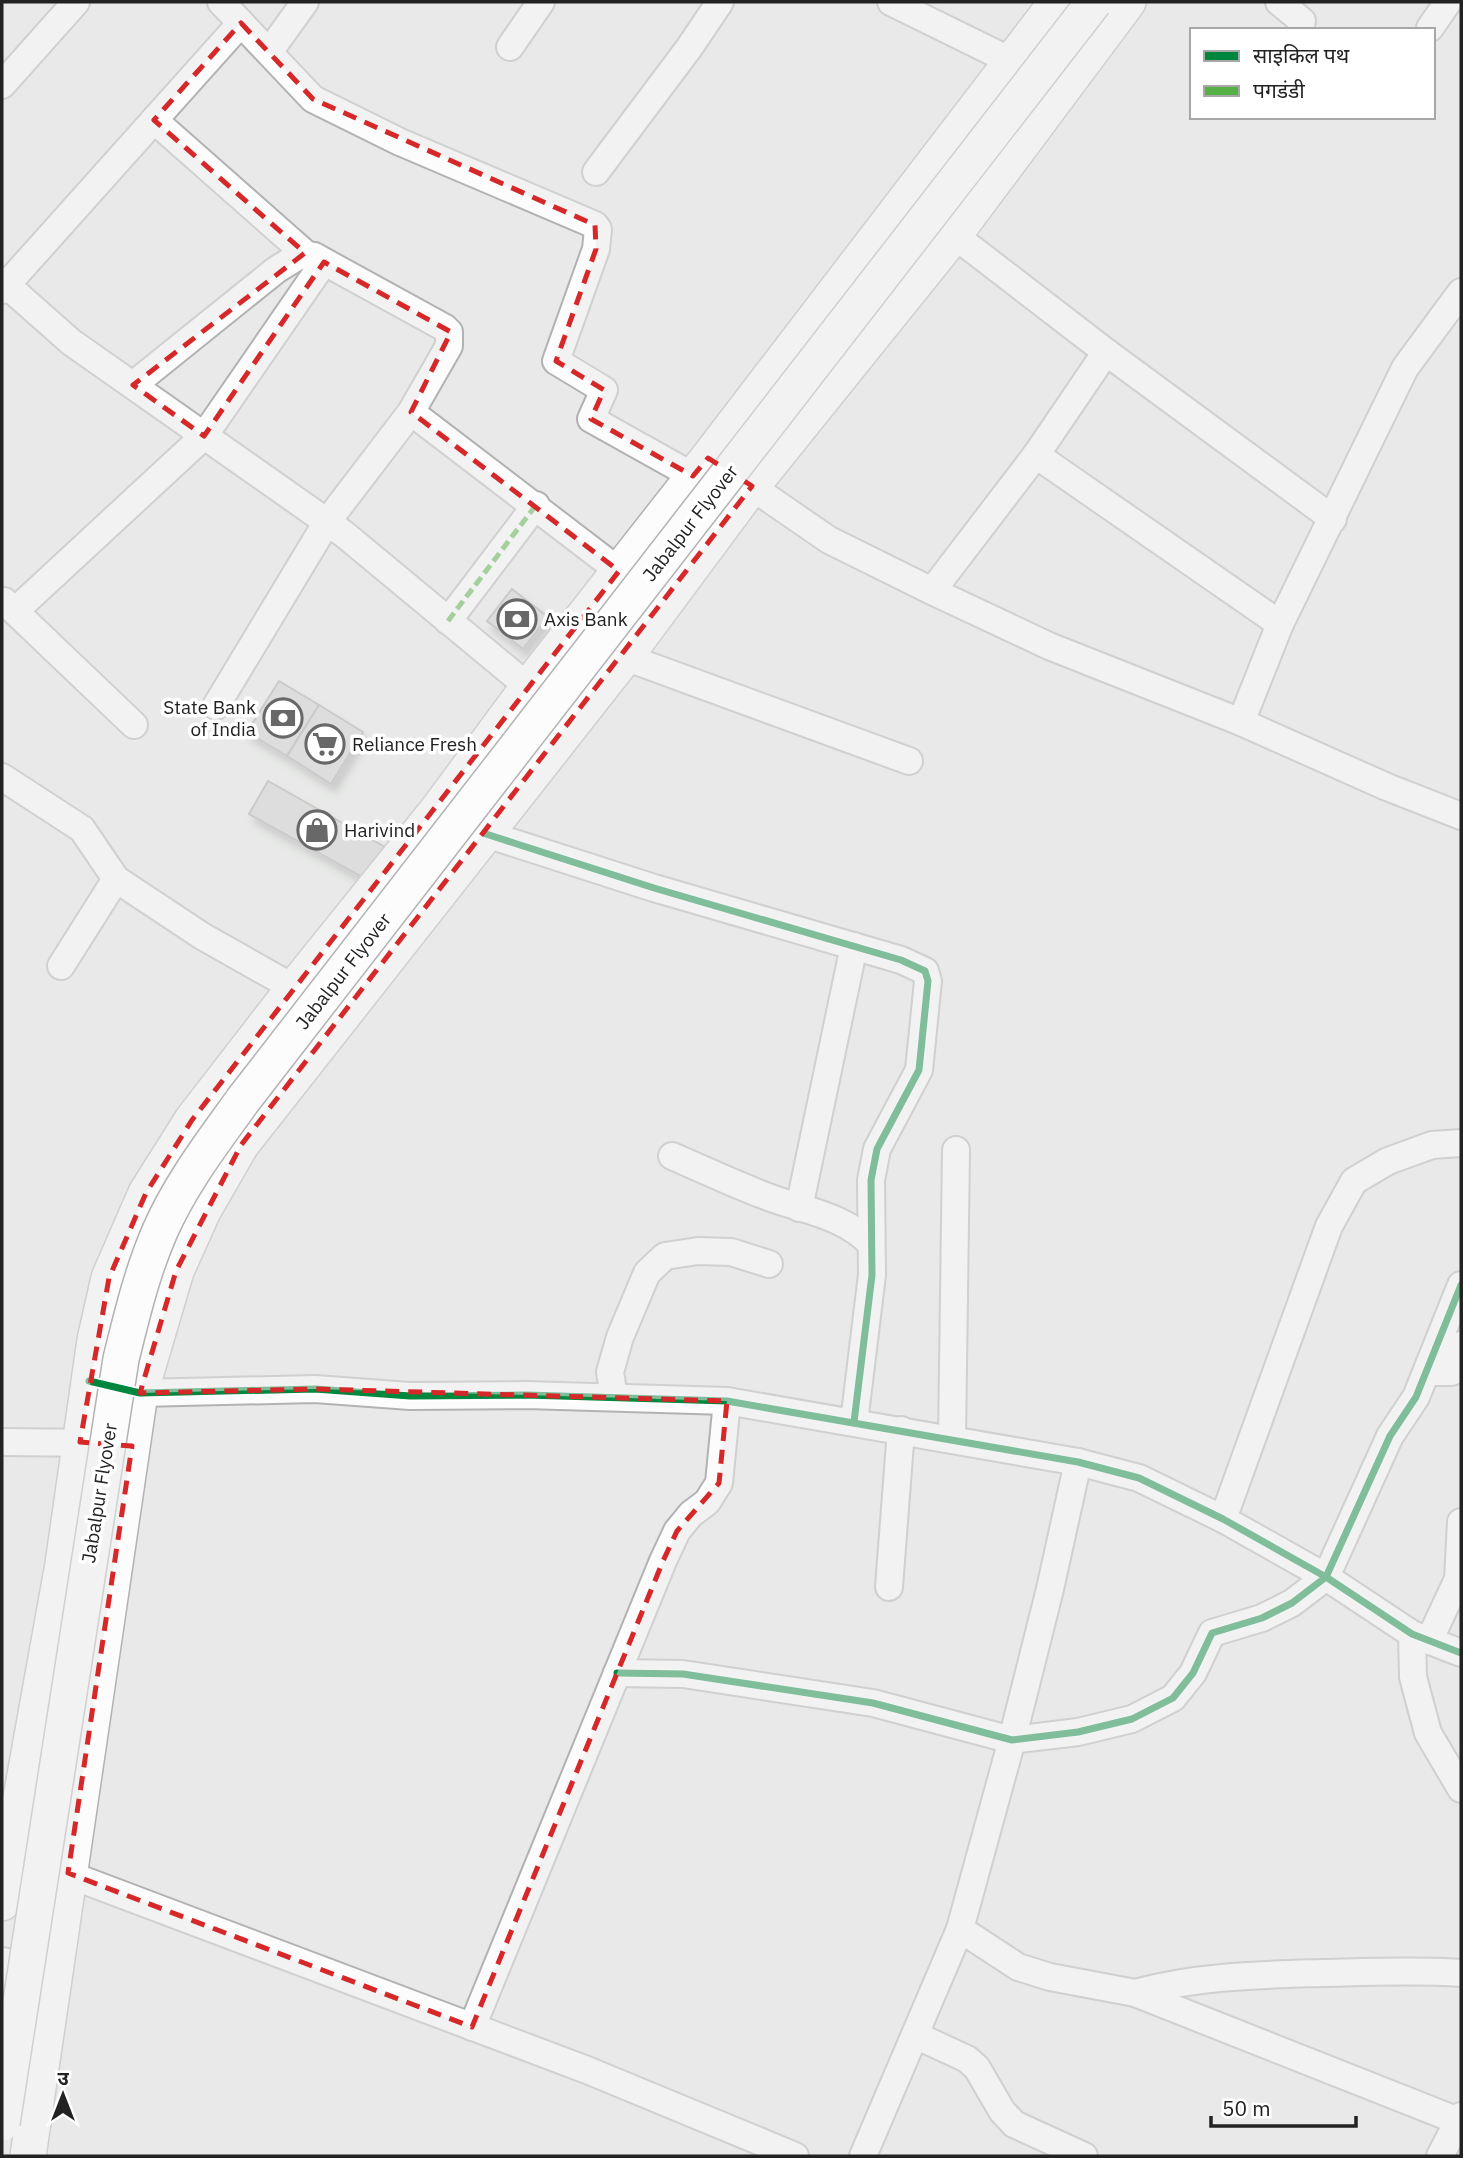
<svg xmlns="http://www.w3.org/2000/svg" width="1463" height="2158" font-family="'IBM Plex Sans','Noto Sans Devanagari',sans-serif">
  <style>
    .building { fill: #cfcfce; stroke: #a5a5a4; stroke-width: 2; filter: url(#shadow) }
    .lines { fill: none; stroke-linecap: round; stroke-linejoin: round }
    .minor-casing { stroke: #b1b2b1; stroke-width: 30 }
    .major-casing { stroke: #b1b2b1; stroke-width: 38 }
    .minor { stroke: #fcfcfc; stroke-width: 26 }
    .major { stroke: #fcfcfc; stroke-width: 35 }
    .major-bridge-casing { stroke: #b1b2b1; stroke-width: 38; stroke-linecap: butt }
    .major-bridge { stroke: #fcfcfc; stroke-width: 35 }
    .quiet { stroke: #55b145; stroke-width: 5; stroke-dasharray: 10 5; stroke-linecap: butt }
    .cycleway-casing { stroke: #fff; stroke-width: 11 }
    .cycleway { stroke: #00873e; stroke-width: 7 }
    .marked { fill: none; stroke: #d62828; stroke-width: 5; stroke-dasharray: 14 9; stroke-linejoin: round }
    .labels { text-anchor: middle; stroke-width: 7; stroke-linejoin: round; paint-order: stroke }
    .street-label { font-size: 19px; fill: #212221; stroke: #fff }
    .poi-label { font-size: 19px; fill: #212221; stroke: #fff; text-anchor: start }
  </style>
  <defs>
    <filter id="shadow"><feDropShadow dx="4.5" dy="8" stdDeviation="3.5" flood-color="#0004"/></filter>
  </defs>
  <rect width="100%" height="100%" fill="#e8e9e8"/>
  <g class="building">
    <polygon points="512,589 548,617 523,649 487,621"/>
    <polygon points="279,681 319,705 287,756 247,732"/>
    <polygon points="319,705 363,732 331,784 287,756"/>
    <polygon points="268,781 385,847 364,878 249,814"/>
  </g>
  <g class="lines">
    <g class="minor-casing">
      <g id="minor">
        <polyline points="221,2 313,99 400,142 595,225 598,229 596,249 556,361 604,390 591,419 693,476"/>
        <polyline points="891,2 1011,61"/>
        <polyline points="1279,2 1302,21"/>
        <polyline points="1430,28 1448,2"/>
        <polyline points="510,47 541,2"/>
        <polyline points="269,52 305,2"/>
        <polyline points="2,85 76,2"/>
        <polyline points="154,120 308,256"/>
        <polyline points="596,172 689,48 720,2"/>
        <polyline points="954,235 1106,352 1333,519"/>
        <polyline points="2,281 71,342 344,534 543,699"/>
        <polyline points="2,290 241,23"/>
        <polyline points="133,385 276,270 297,257 305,255 314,256 445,328 449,332 449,346 411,412 327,522 216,706"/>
        <polyline points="411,412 619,571"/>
        <polyline points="1036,455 1280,624"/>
        <polyline points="736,476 829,540 932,591 1049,646 1241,722 1387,787 1461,816"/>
        <polyline points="932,591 1036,455 1106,352"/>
        <polyline points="4,601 134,725"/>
        <polyline points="15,611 204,436 324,262"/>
        <polyline points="448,621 536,505"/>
        <polyline points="625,657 909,761"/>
        <polyline points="1241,722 1280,624 1405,368 1461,292"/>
        <polyline points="2,777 82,829 116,879 202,936 294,988"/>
        <polyline points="486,834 654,888 901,960 925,971 928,981 919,1070 877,1149 871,1180 872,1275 854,1422"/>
        <polyline points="61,966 116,879"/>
        <path d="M 672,1156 C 702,1169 732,1183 763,1195 C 800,1210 843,1214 871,1244"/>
        <polyline points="799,1208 854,946"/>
        <polyline points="1427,1372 1452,1372 1461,1345"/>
        <polyline points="123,1389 140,1393 315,1389 410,1396 526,1395 727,1401 1078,1462 1139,1478 1223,1519 1326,1577 1412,1634 1461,1653"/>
        <polyline points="614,1397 610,1372 620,1337 647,1273 665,1256 698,1251 731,1252 769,1264"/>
        <polyline points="952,1439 956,1150"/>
        <polyline points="2,1442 98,1443"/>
        <polyline points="1223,1519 1329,1226 1354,1181 1388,1161 1432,1145 1461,1143"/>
        <polyline points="889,1587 901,1430"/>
        <polyline points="1412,1634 1413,1677 1428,1733 1461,1789"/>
        <polyline points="1429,1641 1458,1579 1461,1522"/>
        <polyline points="617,1673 683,1674 873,1703 1012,1740 1078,1732 1132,1719 1173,1698 1193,1673 1212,1633 1262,1618 1292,1603 1326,1577 1390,1436 1416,1397 1461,1285"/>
        <polyline points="54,1869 587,2070 795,2156"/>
        <polyline points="960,1929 1018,1967 1050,1977 1135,1993 1461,2122"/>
        <polyline points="2,1961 45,1969"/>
        <polyline points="2,1987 41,1996"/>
        <path d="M 1135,1993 C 1196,1976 1258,1975 1321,1973 C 1368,1972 1415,1970 1461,1973"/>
        <polyline points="472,2027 663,1561 677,1531 691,1514 707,1502 719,1483 727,1401"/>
        <polyline points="915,2035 967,2059 977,2068 1002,2111 1014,2124 1084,2156"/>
        <polyline points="863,2156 960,1929 1012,1740 1050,1589 1078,1462"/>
        <polyline points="1440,2156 1461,2116"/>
      </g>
    </g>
    <g class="major-casing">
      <g id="major">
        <polyline points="2,1903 63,1564 95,1340 109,1278 146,1193 192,1120 294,988 439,808 529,686 708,458 1057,2"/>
        <polyline points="28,2156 140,1393 176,1271 203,1211 241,1145 625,657 752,486 954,235 1128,2"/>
      </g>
    </g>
    <use href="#minor" class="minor"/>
    <use href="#major" class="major"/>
    <g class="major-bridge-casing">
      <path id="major-bridge" d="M 2,2123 L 121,1359 C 132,1315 142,1272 160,1231 C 181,1183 213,1142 243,1100 L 1094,2"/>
    </g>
    <use href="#major-bridge" class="major-bridge"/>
    <polyline class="quiet" points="448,621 536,505"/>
    <g class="cycleway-casing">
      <g id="cycleway">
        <polyline points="486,834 654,888 901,960 925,971 928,981 919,1070 877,1149 871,1180 872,1275 854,1422"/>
        <polyline points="89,1381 140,1393 315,1389 410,1396 526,1395 727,1401 1078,1462 1139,1478 1223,1519 1326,1577 1412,1634 1461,1653"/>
        <polyline points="617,1673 683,1674 873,1703 1012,1740 1078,1732 1132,1719 1173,1698 1193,1673 1212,1633 1262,1618 1292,1603 1326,1577 1390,1436 1416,1397 1461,1285"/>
      </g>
    </g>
    <use href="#cycleway" class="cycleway"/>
  </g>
  <path d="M0 0H1463V2158H0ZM 241,23 L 313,99 L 595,225 L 596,249 L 556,361 L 604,390 L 591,419 L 693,476 L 708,458 L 752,486 L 241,1145 L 176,1271 L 140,1393 L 315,1389 L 727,1401 L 719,1483 L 677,1531 L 663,1561 L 472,2027 L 68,1873 L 132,1446 L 80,1442 L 109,1278 L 146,1193 L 192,1120 L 619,571 L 411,412 L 451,332 L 324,262 L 204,436 L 133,385 L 305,253 L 154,120 Z" fill="#e8e9e8" fill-opacity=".55" fill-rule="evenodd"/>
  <path class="marked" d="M 241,23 L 313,99 L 595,225 L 596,249 L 556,361 L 604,390 L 591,419 L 693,476 L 708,458 L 752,486 L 241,1145 L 176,1271 L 140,1393 L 315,1389 L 727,1401 L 719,1483 L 677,1531 L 663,1561 L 472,2027 L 68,1873 L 132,1446 L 80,1442 L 109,1278 L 146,1193 L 192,1120 L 619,571 L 411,412 L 451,332 L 324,262 L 204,436 L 133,385 L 305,253 L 154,120 Z"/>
  <defs>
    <g id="bank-ring" transform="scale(2.0125)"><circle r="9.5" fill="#fff" stroke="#676867" stroke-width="1.5"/><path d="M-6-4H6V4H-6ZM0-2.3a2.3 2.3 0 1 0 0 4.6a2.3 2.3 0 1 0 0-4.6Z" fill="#676867"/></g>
    <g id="supermarket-ring" transform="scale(2.0125)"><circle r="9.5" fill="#fff" stroke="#676867" stroke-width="1.5"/><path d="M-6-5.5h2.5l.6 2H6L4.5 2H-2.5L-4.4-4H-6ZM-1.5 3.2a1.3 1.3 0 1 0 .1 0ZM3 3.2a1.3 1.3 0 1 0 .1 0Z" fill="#676867"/></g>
    <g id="shop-ring" transform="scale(2.0125)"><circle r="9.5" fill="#fff" stroke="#676867" stroke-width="1.5"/><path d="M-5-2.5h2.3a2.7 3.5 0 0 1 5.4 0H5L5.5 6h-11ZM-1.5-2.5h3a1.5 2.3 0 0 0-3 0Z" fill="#676867"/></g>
  </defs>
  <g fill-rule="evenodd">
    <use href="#bank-ring" x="517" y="619"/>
    <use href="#bank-ring" x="283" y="718"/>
    <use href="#supermarket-ring" x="325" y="744"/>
    <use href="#shop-ring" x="317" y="830"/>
  </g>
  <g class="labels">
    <g class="street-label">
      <text transform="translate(690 523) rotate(-52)" y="7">Jabalpur Flyover</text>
      <text transform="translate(343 971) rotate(-52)" y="7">Jabalpur Flyover</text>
      <text transform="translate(99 1493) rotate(-81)" y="7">Jabalpur Flyover</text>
    </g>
    <g class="poi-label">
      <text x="544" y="626">Axis Bank</text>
      <text x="256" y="714" text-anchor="end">State Bank<tspan x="256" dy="22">of India</tspan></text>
      <text x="352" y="751">Reliance Fresh</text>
      <text x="344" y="837">Harivind</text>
    </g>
  </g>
  <rect width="1463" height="2158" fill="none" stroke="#212221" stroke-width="7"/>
  <rect x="1190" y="28" width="245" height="91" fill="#ffffff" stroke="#a6a7a6" stroke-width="2"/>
  <rect x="1204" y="51" width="35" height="10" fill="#00873e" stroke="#a6a7a6" stroke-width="2"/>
  <text x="1253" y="63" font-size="21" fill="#212221">साइकिल पथ</text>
  <rect x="1204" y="86" width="35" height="10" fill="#55b145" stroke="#a6a7a6" stroke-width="2"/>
  <text x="1253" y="98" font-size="21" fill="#212221">पगडंडी</text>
  <g transform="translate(63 2095)" stroke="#ffffff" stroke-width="5" paint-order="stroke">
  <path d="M0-5L12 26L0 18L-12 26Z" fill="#212221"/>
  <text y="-10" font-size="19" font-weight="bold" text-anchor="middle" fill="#212221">उ</text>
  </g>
  <path d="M1211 2116v10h145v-10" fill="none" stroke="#212221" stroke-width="3.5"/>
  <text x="1222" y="2116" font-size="21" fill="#212221" stroke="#ffffff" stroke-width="5" paint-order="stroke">50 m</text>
</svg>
